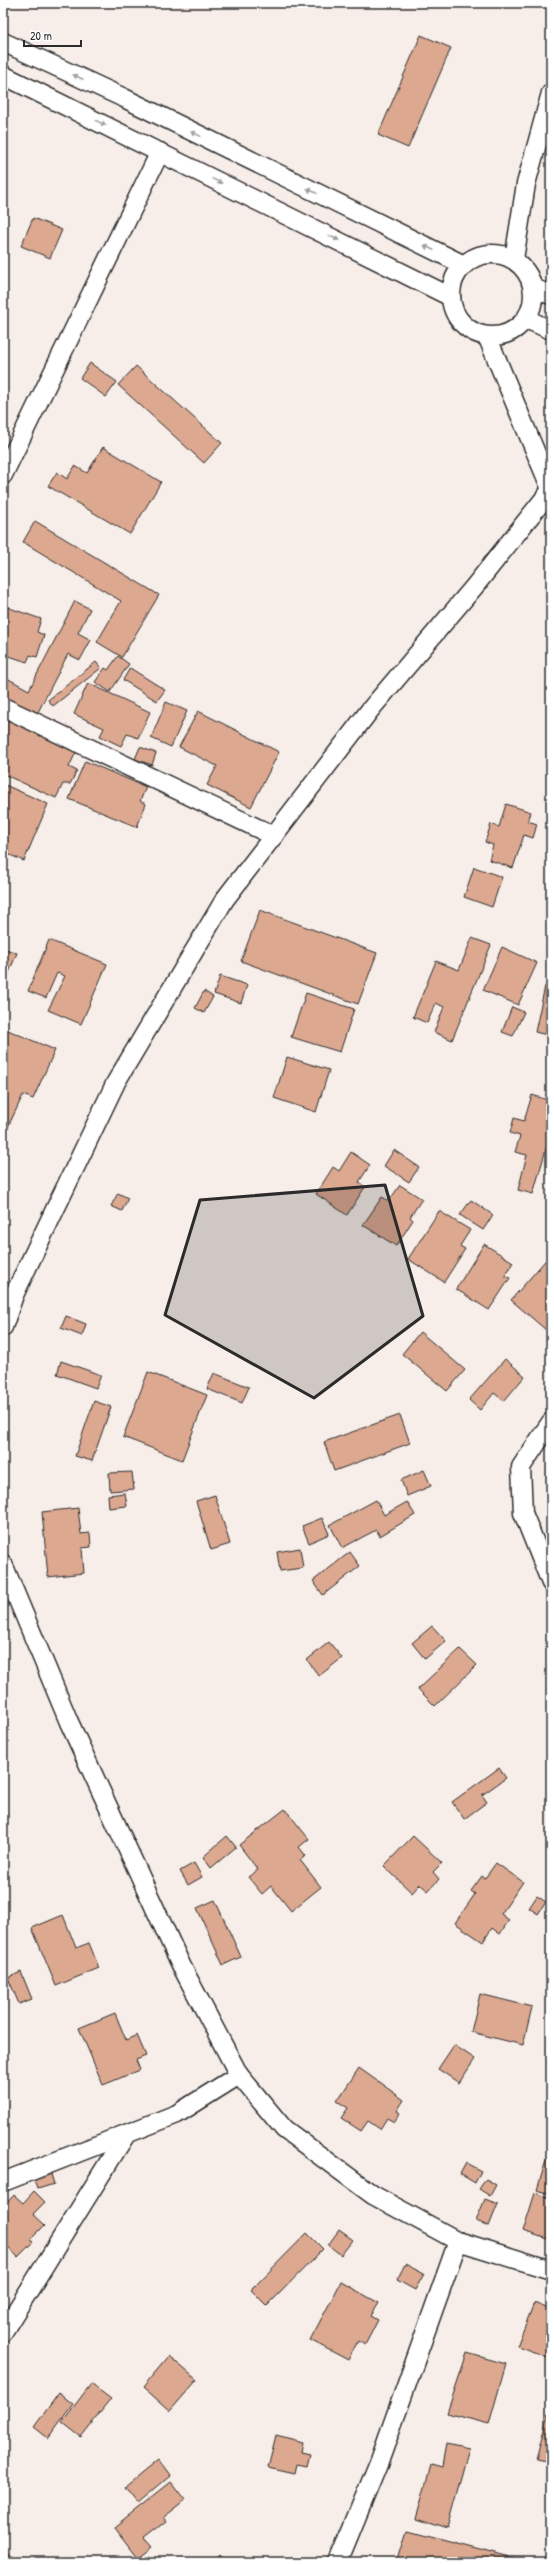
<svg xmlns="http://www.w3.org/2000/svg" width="554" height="2565" font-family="'Patrick Hand',sans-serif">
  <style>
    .building { fill: #dca890; stroke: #2b2b2b }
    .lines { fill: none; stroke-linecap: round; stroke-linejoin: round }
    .minor-casing { stroke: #2b2b2b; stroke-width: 21 }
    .minor { stroke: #fff; stroke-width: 18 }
    .oneway { fill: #a0a0a0 }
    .marked { fill: #2b2b2b; fill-opacity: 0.2; stroke: #2b2b2b; stroke-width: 3; stroke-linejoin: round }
  </style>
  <rect width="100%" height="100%" fill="#f8eee9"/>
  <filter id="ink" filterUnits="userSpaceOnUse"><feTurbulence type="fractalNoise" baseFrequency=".025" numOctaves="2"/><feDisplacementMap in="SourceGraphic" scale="8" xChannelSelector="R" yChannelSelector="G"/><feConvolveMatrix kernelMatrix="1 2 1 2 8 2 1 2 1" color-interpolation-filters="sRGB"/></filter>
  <g filter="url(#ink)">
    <g class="building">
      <polygon points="421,35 451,48 408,148 378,135"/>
      <polygon points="33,218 62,230 50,258 21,246"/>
      <polygon points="90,363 117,382 106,397 80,378"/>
      <polygon points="136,366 222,443 204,463 118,385"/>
      <polygon points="103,447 161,482 130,534 48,486 57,472 67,479 75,466 87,473"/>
      <polygon points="35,521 159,595 122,657 97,642 121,601 23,542"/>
      <polygon points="75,601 90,609 78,633 91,640 80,660 68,654 37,714 3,696 3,676 29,690"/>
      <polygon points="4,606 41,619 37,632 44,635 37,657 30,655 27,662 3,654"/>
      <polygon points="118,656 129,664 110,692 95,682 105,668 108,670"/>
      <polygon points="96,662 101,668 53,706 48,700"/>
      <polygon points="130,668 165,690 157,701 123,680"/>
      <polygon points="88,683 150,712 138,738 127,734 121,746 100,736 104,728 74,714"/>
      <polygon points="166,702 187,711 171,747 151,738"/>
      <polygon points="198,711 279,752 251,807 207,785 217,766 179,747"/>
      <polygon points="3,717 77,750 69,767 77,771 70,784 63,784 56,798 3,774"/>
      <polygon points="140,747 156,753 152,765 135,759"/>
      <polygon points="85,761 146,787 140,801 146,804 137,827 69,799"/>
      <polygon points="5,785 48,804 24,861 3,852"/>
      <polygon points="506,804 531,812 528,821 537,824 533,838 524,835 513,868 489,860 493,845 485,842 491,824 499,827"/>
      <polygon points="474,867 502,877 492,907 464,897"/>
      <polygon points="260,910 377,953 358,1004 241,961"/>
      <polygon points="472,938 491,945 452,1040 434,1032 444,1007 436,1003 427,1023 413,1017 436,961 459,970"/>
      <polygon points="49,940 107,964 81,1024 48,1010 65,976 57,973 46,998 28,991"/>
      <polygon points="502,947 537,963 518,1005 483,990"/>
      <polygon points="3,948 17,953 5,982 3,981"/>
      <polygon points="220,976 247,985 241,1003 214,994"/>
      <polygon points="545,986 551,988 551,1036 535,1032"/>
      <polygon points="204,991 213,997 204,1013 195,1008"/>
      <polygon points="306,993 354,1009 340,1052 291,1037"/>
      <polygon points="512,1007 524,1012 513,1036 502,1032"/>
      <polygon points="3,1028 55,1050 33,1099 23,1095 7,1129 3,1127"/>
      <polygon points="287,1057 329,1070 316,1112 274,1098"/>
      <polygon points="532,1095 551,1101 551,1132 533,1194 518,1190 527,1155 515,1152 520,1136 510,1133 514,1118 524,1121"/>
      <polygon points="394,1150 419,1167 409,1182 384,1166"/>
      <polygon points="351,1152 370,1165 359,1182 365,1187 347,1215 316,1194 333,1167 339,1171"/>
      <polygon points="400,1185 422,1199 410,1217 413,1220 396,1246 363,1225 382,1197 389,1201"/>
      <polygon points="118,1193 128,1198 122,1211 111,1206"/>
      <polygon points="471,1200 493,1215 483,1230 460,1215"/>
      <polygon points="439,1211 470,1230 460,1246 465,1249 444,1282 408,1259"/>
      <polygon points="484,1244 513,1262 505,1276 510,1278 489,1310 456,1289"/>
      <polygon points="551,1254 551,1325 546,1330 511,1300"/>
      <polygon points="66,1316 86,1324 82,1336 61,1328"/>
      <polygon points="420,1332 465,1370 447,1391 402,1354"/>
      <polygon points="505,1359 525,1376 504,1401 494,1393 480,1410 469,1400"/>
      <polygon points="61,1361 101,1375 96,1388 57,1374"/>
      <polygon points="148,1372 207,1395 182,1460 123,1437"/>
      <polygon points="214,1373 249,1387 242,1403 207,1389"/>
      <polygon points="94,1401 111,1407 92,1461 75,1456"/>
      <polygon points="400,1415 410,1443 334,1471 324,1442"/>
      <polygon points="424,1470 431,1486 407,1496 401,1480"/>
      <polygon points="132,1472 134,1489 110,1491 109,1473"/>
      <polygon points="125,1493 127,1506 109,1508 108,1495"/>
      <polygon points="215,1495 230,1544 211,1550 196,1501"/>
      <polygon points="376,1500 384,1515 407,1502 415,1515 380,1536 376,1530 342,1548 330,1525"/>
      <polygon points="78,1508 81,1534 90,1533 91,1547 82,1548 84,1573 48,1577 42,1512"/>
      <polygon points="322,1518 329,1534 309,1543 302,1526"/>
      <polygon points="300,1548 303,1568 280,1571 277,1552"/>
      <polygon points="350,1552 360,1566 323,1595 313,1581"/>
      <polygon points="432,1626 446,1641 425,1659 412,1643"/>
      <polygon points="329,1642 342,1658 319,1676 307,1660"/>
      <polygon points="460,1649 477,1665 435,1706 418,1689"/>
      <polygon points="499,1768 506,1778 482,1795 487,1802 464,1819 452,1802"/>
      <polygon points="285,1809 309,1839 299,1847 306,1856 300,1860 321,1887 291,1911 271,1886 262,1894 248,1877 258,1870 239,1845"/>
      <polygon points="227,1836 236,1847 211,1868 203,1857"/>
      <polygon points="413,1836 442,1863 433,1872 439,1879 428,1891 420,1884 412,1893 384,1866"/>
      <polygon points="194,1863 202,1877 188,1885 180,1871"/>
      <polygon points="496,1863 523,1882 501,1914 509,1920 500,1934 492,1928 483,1942 455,1923 475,1894 471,1891 482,1876 485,1878"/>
      <polygon points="537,1896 546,1902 538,1914 529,1908"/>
      <polygon points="215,1900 241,1957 223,1965 197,1908"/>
      <polygon points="63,1915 76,1948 89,1943 99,1968 56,1986 32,1928"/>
      <polygon points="21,1972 32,1999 19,2004 8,1978"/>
      <polygon points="480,1994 532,2007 523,2045 471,2032"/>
      <polygon points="115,2013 126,2040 137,2035 146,2056 136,2060 140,2070 103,2085 79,2028"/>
      <polygon points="454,2045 475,2059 459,2083 438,2069"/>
      <polygon points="359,2068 404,2100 397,2111 400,2113 394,2122 387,2118 380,2129 368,2121 361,2131 341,2118 348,2108 337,2101"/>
      <polygon points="551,2144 551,2194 537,2190"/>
      <polygon points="466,2163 481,2171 475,2183 460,2174"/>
      <polygon points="51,2174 54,2184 38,2189 35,2180"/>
      <polygon points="486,2179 496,2185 490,2196 479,2189"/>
      <polygon points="34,2191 45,2202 33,2214 45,2225 30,2240 33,2242 18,2257 3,2243 3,2207 14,2195 23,2203"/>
      <polygon points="535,2193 551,2198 550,2240 523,2231"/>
      <polygon points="485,2199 498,2204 489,2226 476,2221"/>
      <polygon points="339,2230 353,2240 341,2255 328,2245"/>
      <polygon points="307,2233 323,2249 267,2306 251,2290"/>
      <polygon points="405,2264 424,2274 415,2290 397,2280"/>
      <polygon points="341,2282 379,2303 371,2316 378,2320 365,2345 358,2341 348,2360 310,2340"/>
      <polygon points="534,2303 551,2310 551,2358 517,2346"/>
      <polygon points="467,2353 506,2364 489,2424 447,2413"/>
      <polygon points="169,2356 197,2380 170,2411 143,2387"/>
      <polygon points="91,2384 111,2399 81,2437 62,2422"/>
      <polygon points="59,2393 73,2404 48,2438 34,2427"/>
      <polygon points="551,2406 551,2462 537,2459"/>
      <polygon points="276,2435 303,2442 301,2452 310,2454 307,2466 297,2464 295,2473 268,2467"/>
      <polygon points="446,2443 469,2448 447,2528 416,2518 431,2465 442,2468"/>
      <polygon points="158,2460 170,2476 138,2503 125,2487"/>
      <polygon points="171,2482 185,2500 163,2517 166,2521 144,2538 152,2547 138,2558 114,2527"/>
      <polygon points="407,2530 528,2562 397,2562"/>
      <polygon points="3,2548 15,2561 14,2562 3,2562"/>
      <polygon points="220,2555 226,2562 213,2562"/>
    </g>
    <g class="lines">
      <g class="minor-casing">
        <g id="minor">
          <polyline points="3,42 124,98 464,265"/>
          <polyline points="3,75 451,297"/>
          <circle cx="492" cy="295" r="41"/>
          <polyline points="514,259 526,184 551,93"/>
          <polyline points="533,288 551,295"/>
          <polyline points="526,319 551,330"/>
          <polyline points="487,336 551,489"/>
          <polyline points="3,475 160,152"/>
          <polyline points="3,707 274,836"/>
          <polyline points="3,1327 14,1295 116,1082 225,899 370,710 474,587 551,490"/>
          <polyline points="551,1422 521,1467 523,1513 551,1583"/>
          <polyline points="3,1564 69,1722 182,1967 239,2075 284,2129 373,2195 458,2241 551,2270"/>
          <polyline points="3,2182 177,2114 239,2075"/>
          <polyline points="3,2332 125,2136"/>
          <polyline points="338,2562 379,2462 458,2241"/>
        </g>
      </g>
      <use href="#minor" class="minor"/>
    </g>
    <defs><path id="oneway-solid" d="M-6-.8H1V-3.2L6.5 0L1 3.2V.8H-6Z"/></defs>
    <g class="oneway">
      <use href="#oneway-solid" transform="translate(78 77) rotate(-155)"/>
      <use href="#oneway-solid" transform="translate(101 123) rotate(26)"/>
      <use href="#oneway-solid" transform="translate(196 134) rotate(-154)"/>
      <use href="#oneway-solid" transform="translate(217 181) rotate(26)"/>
      <use href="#oneway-solid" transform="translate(312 191) rotate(-154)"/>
      <use href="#oneway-solid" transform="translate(334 238) rotate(26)"/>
      <use href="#oneway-solid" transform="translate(429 248) rotate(-155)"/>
    </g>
  </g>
  <path class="marked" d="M 385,1185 L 423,1316 L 314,1398 L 165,1315 L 200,1200 Z"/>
  <rect width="554" height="2565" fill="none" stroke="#fff" stroke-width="16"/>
  <rect x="8" y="8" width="538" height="2549" fill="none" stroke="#2b2b2b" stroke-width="1.5" filter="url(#ink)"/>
  <path d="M24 40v6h57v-6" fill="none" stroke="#2b2b2b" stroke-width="2"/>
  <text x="30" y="40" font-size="12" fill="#2b2b2b" stroke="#ffffff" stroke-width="3" paint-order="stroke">20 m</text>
</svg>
